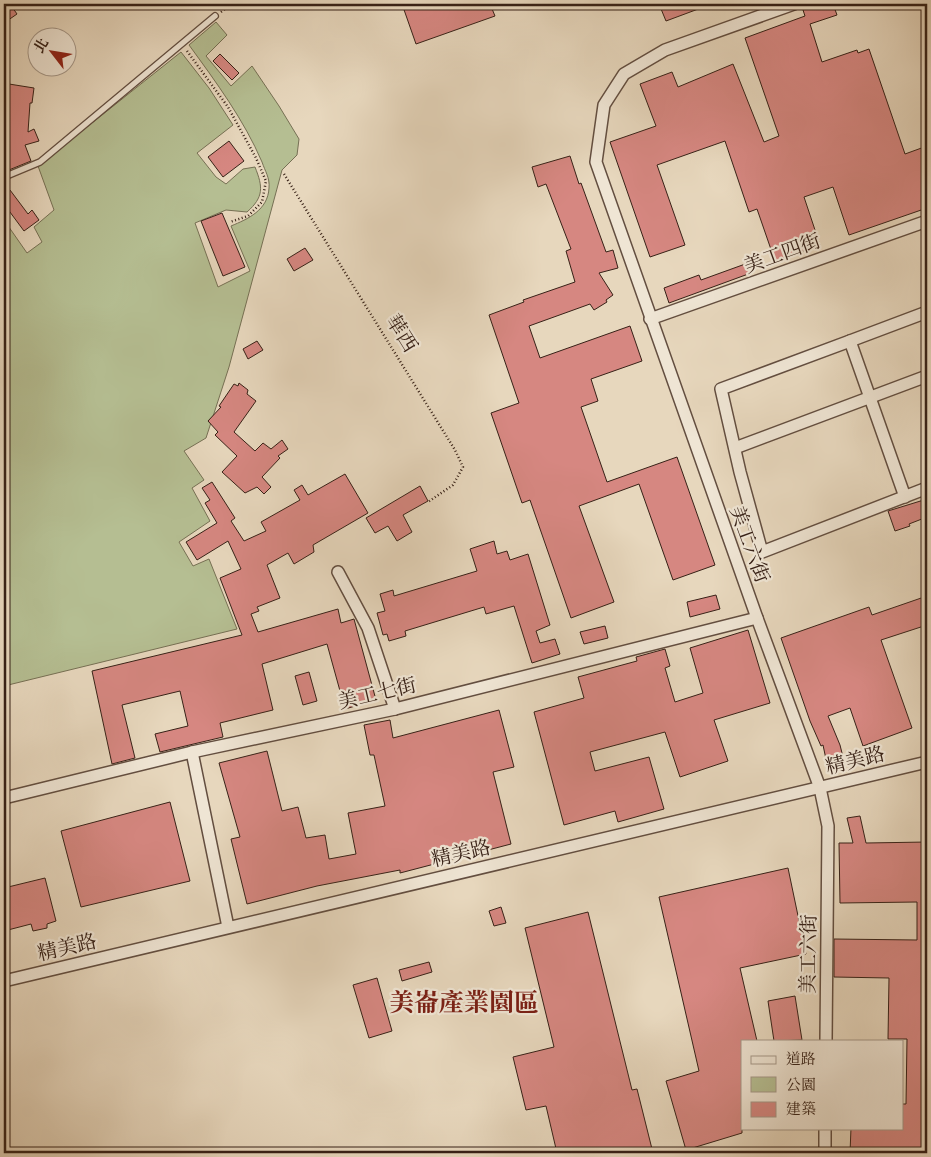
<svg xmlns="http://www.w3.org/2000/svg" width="931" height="1157" font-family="'IM FELL Great Primer','Noto Serif TC',serif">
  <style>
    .green { fill: #b5be92; stroke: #767054 }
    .building { fill: #d68781; stroke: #372117 }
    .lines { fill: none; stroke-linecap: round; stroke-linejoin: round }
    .lane-casing { stroke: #634e40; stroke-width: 8 }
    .street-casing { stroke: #634e40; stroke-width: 14 }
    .path { stroke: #372117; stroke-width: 2.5; stroke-dasharray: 1 2.5; stroke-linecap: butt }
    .lane { stroke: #efe5d4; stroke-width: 5.5 }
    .street { stroke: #efe5d4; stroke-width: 11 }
    .labels { text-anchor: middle; stroke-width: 4.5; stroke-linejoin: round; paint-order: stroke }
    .street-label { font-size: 20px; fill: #372117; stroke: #efe5d4 }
    .district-label { font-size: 25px; font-weight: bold; fill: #7a1f14; stroke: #efe5d4 }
  </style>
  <rect width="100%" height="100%" fill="#e7d7bd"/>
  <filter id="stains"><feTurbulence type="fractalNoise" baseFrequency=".004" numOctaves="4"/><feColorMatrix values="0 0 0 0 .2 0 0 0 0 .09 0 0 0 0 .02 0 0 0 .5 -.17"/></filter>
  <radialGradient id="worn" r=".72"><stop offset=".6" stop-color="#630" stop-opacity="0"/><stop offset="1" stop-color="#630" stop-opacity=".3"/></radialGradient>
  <path class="green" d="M 216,22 L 227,35 L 206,56 L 231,86 L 252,66 L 279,106 L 299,139 L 297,155 L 282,170 L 229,367 L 206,438 L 184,451 L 204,480 L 192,488 L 210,521 L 179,542 L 193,566 L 209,559 L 237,629 L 4,686 L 4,220 L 27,253 L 42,242 L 34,227 L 54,210 L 38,166 L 181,52 L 209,88 L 233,125 L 197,153 L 216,177 L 226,184 L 243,169 L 255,167 C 263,187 264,197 247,212 L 226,210 L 195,223 L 218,287 L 250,271 L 231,226 C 248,219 268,210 269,188 C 270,178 265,171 262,162 C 244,120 216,82 189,45 Z"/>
  <g class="building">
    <polygon points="4,4 10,4 17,14 4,23"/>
    <polygon points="402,4 490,4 495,16 416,44"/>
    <polygon points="659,4 709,4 709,5 666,21"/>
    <polygon points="821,4 833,4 837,15 810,24 822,62 857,50 858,53 869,49 905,154 927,146 927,208 849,235 833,187 804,197 820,245 775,261 757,209 749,212 725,141 657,165 685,245 650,257 610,142 656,126 640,84 672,72 678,87 733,64 764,142 779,136 745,38 805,16 803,10"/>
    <polygon points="220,54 239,73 232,80 213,61"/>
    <polygon points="9,84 34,88 32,103 30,103 28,132 34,129 39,141 25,145 31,161 4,172 4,103 6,103"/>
    <polygon points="229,141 244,161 223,177 208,157"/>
    <polygon points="570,156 579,184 581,183 606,252 613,250 618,268 599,273 613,295 606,300 607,302 594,310 590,304 529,326 540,358 630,326 642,361 591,379 598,401 581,407 607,482 677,457 715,565 673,580 639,484 579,506 614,602 571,618 530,500 522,503 491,413 519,403 489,315 524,302 523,300 575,282 566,251 571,249 546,184 538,187 532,167"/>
    <polygon points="10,190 28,214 32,210 39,220 24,231 4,204 4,194"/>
    <polygon points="222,213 245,267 223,276 201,221"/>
    <polygon points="305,248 313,260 294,271 287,259"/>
    <polygon points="748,263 751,273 669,303 664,288 699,275 701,280"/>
    <polygon points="257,341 263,350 248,359 243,349"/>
    <polygon points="239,383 248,390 247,394 256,401 234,432 255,451 263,443 271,449 282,440 288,449 278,456 280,458 262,477 271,487 264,494 257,487 245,493 222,472 237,456 215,435 218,432 208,421 221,407 219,406 234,384 238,386"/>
    <polygon points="345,474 368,513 313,545 314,552 294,564 288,553 267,565 280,598 257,607 259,611 251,614 258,632 338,609 341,623 354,619 376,700 345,709 327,644 262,664 273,710 220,723 223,737 160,752 155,734 188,726 180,691 122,705 135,758 112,764 92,671 242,635 220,578 241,569 228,541 197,560 186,542 217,523 205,503 210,500 202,488 212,482 235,518 231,521 244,541 266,531 261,522 300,500 294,490 302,485 308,495"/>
    <polygon points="420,486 428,501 403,515 412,532 397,541 388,526 375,533 366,518"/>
    <polygon points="927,499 927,517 909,524 910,526 895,531 888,511"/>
    <polygon points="494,541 497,554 507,551 510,560 528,554 550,625 536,631 540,643 555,639 560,654 532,663 514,606 486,614 484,607 405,631 406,636 389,641 387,634 383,635 377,613 385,611 380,594 393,590 394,596 477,571 470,549"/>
    <polygon points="716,595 720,609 690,617 687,602"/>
    <polygon points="927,596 927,625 881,640 912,728 863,746 850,708 828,716 840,745 844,761 827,764 823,745 821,746 810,721 781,638 869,607 872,615"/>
    <polygon points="605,626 608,638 584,644 580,632"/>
    <polygon points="748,630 770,703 714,720 728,761 680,777 665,732 590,752 595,771 649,757 664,809 618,822 615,811 564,825 534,712 584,698 578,677 637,661 636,657 665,649 670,666 665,668 675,702 703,693 690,648"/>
    <polygon points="309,672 317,701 303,705 295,676"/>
    <polygon points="499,710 514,767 493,772 511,844 400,873 400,870 317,886 247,904 231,839 240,837 219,763 267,751 282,811 298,807 306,838 325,835 329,859 356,854 348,813 385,806 374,755 370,755 364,725 390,720 393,738"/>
    <polygon points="170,802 190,881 81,907 61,831"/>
    <polygon points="860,816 866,843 927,842 927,1153 850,1153 851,1128 902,1128 902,1104 906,1104 907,1039 888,1039 889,978 834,977 834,939 917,940 917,902 840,903 839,843 853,843 847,818"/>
    <polygon points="788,868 806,954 740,968 757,1041 742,1041 742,1133 686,1150 666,1081 699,1071 659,897"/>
    <polygon points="45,878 56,921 47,924 47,928 33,931 31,924 4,931 4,888"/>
    <polygon points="501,907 506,923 494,926 489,911"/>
    <polygon points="588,912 632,1090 637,1089 653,1153 557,1153 546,1106 526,1110 513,1057 554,1047 525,928"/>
    <polygon points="429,962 432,972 402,981 399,970"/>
    <polygon points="377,978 392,1031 369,1038 353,985"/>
    <polygon points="795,996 802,1040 774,1041 768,1001"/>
  </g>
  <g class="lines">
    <g class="lane-casing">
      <polyline id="lane" points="4,177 40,162 215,16"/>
    </g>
    <g class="street-casing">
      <g id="street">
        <polyline points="794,4 665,50 624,74 604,105 596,162 757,618 820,788 828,826 826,1041"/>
        <polyline points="650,319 927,221"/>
        <polyline points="850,341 721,389 740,472 762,552 927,488"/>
        <polyline points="735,448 927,376"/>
        <polyline points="905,497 850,341 927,312"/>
        <polyline points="338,572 368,628 395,709"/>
        <polyline points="192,752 228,927"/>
        <polyline points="4,798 192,752 395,709 757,618"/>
        <polyline points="4,981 927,762"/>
        <polyline points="825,1153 825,1128"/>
      </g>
    </g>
    <g class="path">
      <polyline points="221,12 231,4"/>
      <polyline points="187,51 228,107 256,158 266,181 262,202 248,216 230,222"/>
      <polyline points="284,174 455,450 463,467 453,485 428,502"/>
    </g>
    <use href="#lane" class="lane"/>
    <use href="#street" class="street"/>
  </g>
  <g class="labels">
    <g class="street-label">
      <text transform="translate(782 253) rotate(-20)" y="7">美工四街</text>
      <text transform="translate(402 333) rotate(58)" y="7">華西</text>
      <text transform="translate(750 544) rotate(70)" y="7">美工六街</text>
      <text transform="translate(377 693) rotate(-13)" y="7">美工七街</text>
      <text transform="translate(855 760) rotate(-14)" y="7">精美路</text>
      <text transform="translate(461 853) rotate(-13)" y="7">精美路</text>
      <text transform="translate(67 947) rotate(-13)" y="7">精美路</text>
      <text transform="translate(808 954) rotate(-89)" y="7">美工六街</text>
    </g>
    <g class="district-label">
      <text x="464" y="1011">美崙產業園區</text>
    </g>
  </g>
  <rect width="931" height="1157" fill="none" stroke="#e7d7bd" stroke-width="20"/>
  <rect x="5" y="5" width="921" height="1147" fill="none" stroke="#372117" stroke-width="2.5"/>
  <rect x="10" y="10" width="911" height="1137" fill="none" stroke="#372117"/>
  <rect x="741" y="1040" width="162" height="90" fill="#efe5d4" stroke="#a59788"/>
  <rect x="751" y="1056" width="25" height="8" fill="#efe5d4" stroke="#a59788"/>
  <text x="786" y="1064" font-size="15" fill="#372117">道路</text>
  <rect x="751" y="1077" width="25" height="15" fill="#b5be92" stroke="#a59788"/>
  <text x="786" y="1090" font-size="15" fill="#372117">公園</text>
  <rect x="751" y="1102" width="25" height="15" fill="#d68781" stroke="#a59788"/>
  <text x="786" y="1114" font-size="15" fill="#372117">建築</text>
  <g transform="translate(52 52) rotate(301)"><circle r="24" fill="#efe5d4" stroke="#a59788"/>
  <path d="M0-4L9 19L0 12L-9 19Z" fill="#8f2418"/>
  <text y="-8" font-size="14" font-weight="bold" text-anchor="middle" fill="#372117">北</text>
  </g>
  <rect width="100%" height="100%" filter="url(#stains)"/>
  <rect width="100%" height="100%" fill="url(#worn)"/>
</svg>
